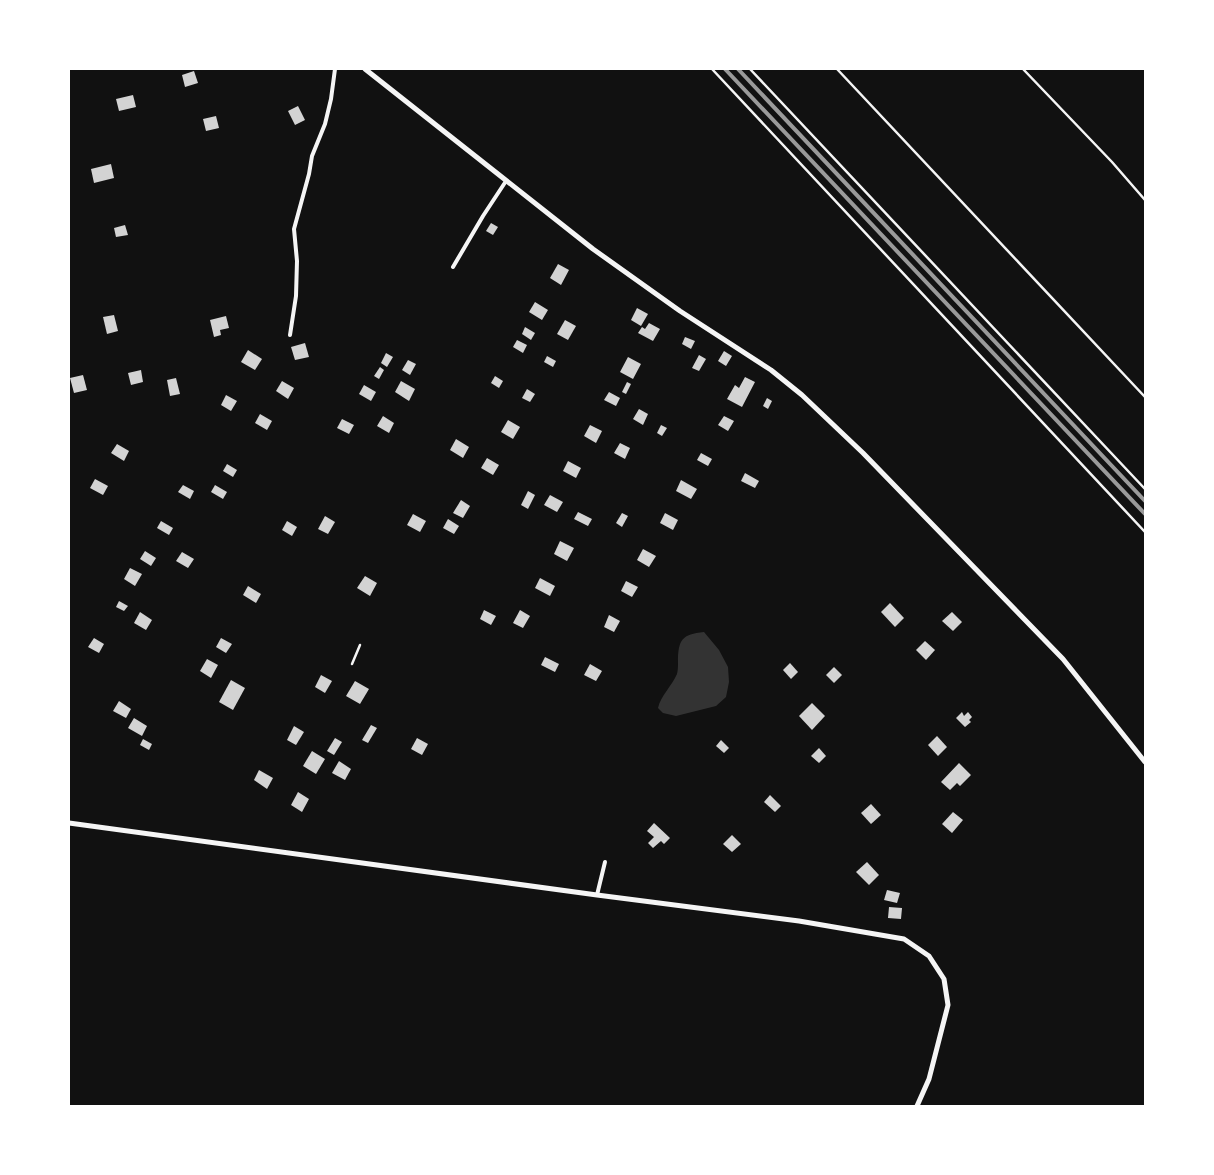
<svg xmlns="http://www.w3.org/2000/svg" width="1214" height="1175" font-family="Barlow,sans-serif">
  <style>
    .water { fill: #333 }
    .building { fill: #d3d3d3 }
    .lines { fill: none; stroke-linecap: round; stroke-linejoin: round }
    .path { stroke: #f5f5f5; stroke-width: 2.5 }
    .service { stroke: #f5f5f5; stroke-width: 4 }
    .minor { stroke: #f5f5f5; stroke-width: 5 }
    .rail { stroke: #9a9a9a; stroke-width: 4 }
  </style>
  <rect width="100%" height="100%" fill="#111"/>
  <path class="water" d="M 704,632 L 719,650 L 728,667 L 729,682 L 726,697 L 716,706 L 676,716 L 663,713 L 658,708 C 661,695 672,686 677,674 C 678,670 678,666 678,662 C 678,640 682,634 704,632 Z"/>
  <g class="building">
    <polygon points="194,71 198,83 185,87 182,75"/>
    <polygon points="133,95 136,107 119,111 116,99"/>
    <polygon points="298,106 305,120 295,125 288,111"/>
    <polygon points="216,116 219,128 206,131 203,119"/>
    <polygon points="111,164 114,178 94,183 91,169"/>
    <polygon points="491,223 498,227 493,235 486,231"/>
    <polygon points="125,225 128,235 116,237 114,228"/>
    <polygon points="558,264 569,270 561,285 550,278"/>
    <polygon points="535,302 548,310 542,320 529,312"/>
    <polygon points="637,308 648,314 641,326 631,320"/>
    <polygon points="114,315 118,331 107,334 103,317"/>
    <polygon points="226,316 229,328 220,330 221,335 214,337 210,320"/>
    <polygon points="565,320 576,326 568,340 557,334"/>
    <polygon points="649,323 660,329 653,341 638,333 642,327 645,329"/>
    <polygon points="525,327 535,333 531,340 522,334"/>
    <polygon points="685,337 695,341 691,349 682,344"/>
    <polygon points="517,340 527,345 523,353 513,347"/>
    <polygon points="305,343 309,357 295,360 291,347"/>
    <polygon points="248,350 262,359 255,370 241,362"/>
    <polygon points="724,351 732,356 726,366 718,361"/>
    <polygon points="386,353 393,357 387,367 381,363"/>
    <polygon points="699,355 706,359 699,371 692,368"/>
    <polygon points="547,356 556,361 553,367 544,362"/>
    <polygon points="628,357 641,364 633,379 620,372"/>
    <polygon points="408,360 416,364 410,375 402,370"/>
    <polygon points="380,367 384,370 379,379 374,376"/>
    <polygon points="141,370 143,382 131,385 128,373"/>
    <polygon points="83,375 87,390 74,393 70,378"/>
    <polygon points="495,376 503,381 499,388 491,383"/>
    <polygon points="745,377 755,382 742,407 727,399 735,385 739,388"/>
    <polygon points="176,378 180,394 170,396 167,380"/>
    <polygon points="282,381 294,388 288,399 276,391"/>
    <polygon points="401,381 415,389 409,401 395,392"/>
    <polygon points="627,382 631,384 626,394 622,392"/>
    <polygon points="364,385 376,392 371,401 359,394"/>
    <polygon points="527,389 535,394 530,402 522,398"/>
    <polygon points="609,392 620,398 616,406 604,400"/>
    <polygon points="226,395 237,401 231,411 221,405"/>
    <polygon points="767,398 772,401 768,409 763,406"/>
    <polygon points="639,409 648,414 643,425 633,419"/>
    <polygon points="260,414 272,421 267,430 255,423"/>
    <polygon points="383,416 394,423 389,433 377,426"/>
    <polygon points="724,416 734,421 728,431 718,425"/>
    <polygon points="342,419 354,425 349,434 337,428"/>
    <polygon points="508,420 520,427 513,439 501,432"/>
    <polygon points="590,425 602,431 596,443 584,436"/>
    <polygon points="661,425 667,428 662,436 657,433"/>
    <polygon points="456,439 469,447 463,458 450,450"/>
    <polygon points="620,443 630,448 625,459 614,453"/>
    <polygon points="117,444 129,451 124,461 111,453"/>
    <polygon points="701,453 712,459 708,466 697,460"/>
    <polygon points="487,458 499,465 493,475 481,468"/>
    <polygon points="568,461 581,468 576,478 563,471"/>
    <polygon points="227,464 237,470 233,477 223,471"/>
    <polygon points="745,473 759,481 755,488 741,481"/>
    <polygon points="95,479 108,486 103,495 90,488"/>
    <polygon points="681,480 697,489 691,499 676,491"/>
    <polygon points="183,485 194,491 190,499 178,492"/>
    <polygon points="215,485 227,492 223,499 211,492"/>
    <polygon points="528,491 535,495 528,509 521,505"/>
    <polygon points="550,495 563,502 557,512 544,505"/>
    <polygon points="461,500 470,506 463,518 453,513"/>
    <polygon points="578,512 592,519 588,526 574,519"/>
    <polygon points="622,513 628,516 622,527 616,523"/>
    <polygon points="665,513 678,520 673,530 660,523"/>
    <polygon points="413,514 426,521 420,532 407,525"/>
    <polygon points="325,516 335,522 328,534 318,529"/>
    <polygon points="448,519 459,526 454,534 443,528"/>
    <polygon points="161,521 173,528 169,535 157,528"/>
    <polygon points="287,521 297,527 292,536 282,530"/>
    <polygon points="560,541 574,548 567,561 554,554"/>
    <polygon points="643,549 656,556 649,567 637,560"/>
    <polygon points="145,551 156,558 151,566 140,559"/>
    <polygon points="182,552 194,559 188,568 176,561"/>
    <polygon points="130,568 142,574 135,586 124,579"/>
    <polygon points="365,576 377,583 370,596 357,588"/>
    <polygon points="540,578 555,586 550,596 535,588"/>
    <polygon points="626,581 638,587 632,597 621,591"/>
    <polygon points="248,586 261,594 256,603 243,595"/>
    <polygon points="119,601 128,606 124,611 116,607"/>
    <polygon points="890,603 904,618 895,627 881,612"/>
    <polygon points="484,610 496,616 491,625 480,619"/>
    <polygon points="520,610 530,616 523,628 513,623"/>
    <polygon points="140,612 152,620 146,630 134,623"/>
    <polygon points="952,612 962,622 953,631 942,621"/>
    <polygon points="609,615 620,621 614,632 604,627"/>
    <polygon points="94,638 104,644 99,653 88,647"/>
    <polygon points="221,638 232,644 226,653 216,647"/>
    <polygon points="925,641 935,650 926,660 916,650"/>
    <polygon points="545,657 559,664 555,672 541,665"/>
    <polygon points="207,659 218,665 211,678 200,671"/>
    <polygon points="790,663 798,672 791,679 783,670"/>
    <polygon points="590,664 602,671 596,681 584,675"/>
    <polygon points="834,667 842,675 834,683 826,675"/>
    <polygon points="321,675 332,681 325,693 315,687"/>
    <polygon points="231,680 245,688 233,710 219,702"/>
    <polygon points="355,681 369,689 360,704 346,696"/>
    <polygon points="119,701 131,709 126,718 113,711"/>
    <polygon points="812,703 825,716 812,730 799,716"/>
    <polygon points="962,712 964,716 968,712 972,717 969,720 971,722 965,727 956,718"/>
    <polygon points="134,718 147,726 142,736 128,728"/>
    <polygon points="371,725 377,728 368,743 362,740"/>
    <polygon points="294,726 304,732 296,745 287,740"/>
    <polygon points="937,736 947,747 938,756 928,745"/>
    <polygon points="335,738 342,742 334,755 327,751"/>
    <polygon points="417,738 428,744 422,755 411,749"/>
    <polygon points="143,739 152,744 149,750 140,745"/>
    <polygon points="721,740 729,748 724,753 716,746"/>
    <polygon points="819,748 826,756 819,763 811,756"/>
    <polygon points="312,751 325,759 316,774 303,766"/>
    <polygon points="339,761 351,769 345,780 332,773"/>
    <polygon points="959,763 971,775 960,786 957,783 950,790 941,782"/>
    <polygon points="259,770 273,778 267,789 254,780"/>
    <polygon points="298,792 309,799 302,812 291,805"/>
    <polygon points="770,795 781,806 775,812 764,802"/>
    <polygon points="871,804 881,815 871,824 861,813"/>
    <polygon points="953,812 963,820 952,833 942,824"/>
    <polygon points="654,823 670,838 664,844 661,841 653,848 648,843 654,837 647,831"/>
    <polygon points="732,835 741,844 732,852 723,844"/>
    <polygon points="867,862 879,875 869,885 856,872"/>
    <polygon points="887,890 900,893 897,903 884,900"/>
    <polygon points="889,907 902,908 901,919 888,918"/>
  </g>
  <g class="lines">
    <g class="path">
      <polyline points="712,69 1145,532"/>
      <polyline points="750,69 1145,489"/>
      <polyline points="837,69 1145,397"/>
      <polyline points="1023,69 1112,162 1145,200"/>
      <polyline points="352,664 360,645"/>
    </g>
    <g class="service">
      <polyline points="453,267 483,216 506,181"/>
      <polyline points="290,335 296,296 297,261 294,229 309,174 312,156 325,124 331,99 335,69"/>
      <polyline points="597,895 605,862"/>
    </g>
    <g class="minor">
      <polyline points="365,69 593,249 680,311 771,370 802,395 863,453 1063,659 1145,762"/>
      <polyline points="69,823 597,895 799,921 904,939 929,956 944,979 948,1005 929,1079 917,1106"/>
    </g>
    <g class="rail">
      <polyline points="725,69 1145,514"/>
      <polyline points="738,69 1145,501"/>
    </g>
  </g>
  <rect width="1214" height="1175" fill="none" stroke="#ffffff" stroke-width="140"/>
</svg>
